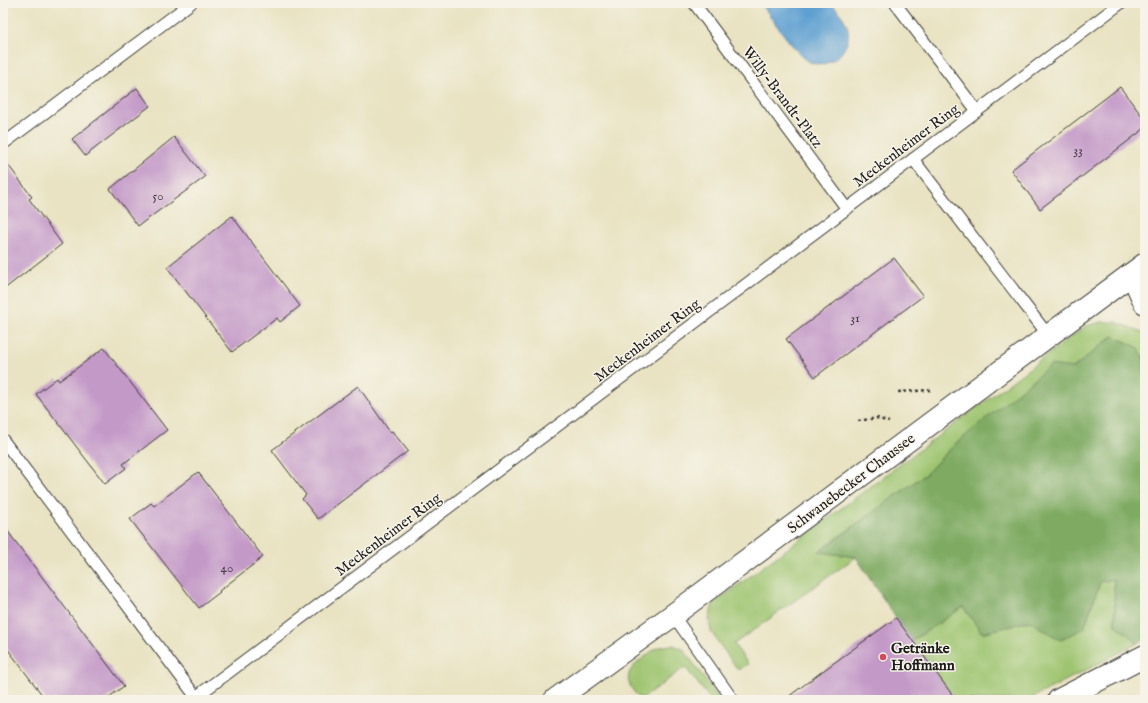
<svg xmlns="http://www.w3.org/2000/svg" width="1148" height="703" font-family="'IM FELL English',serif">
  <style>
    .green { fill: #9ec46f; stroke: #5d7046 }
    .forest { fill: #7eaa62; stroke: #4d633f }
    .water { fill: #5ea0d2; stroke: #3d5e77 }
    .building { fill: #c399c8 }
    .lines { fill: none; stroke-linecap: round; stroke-linejoin: round }
    .service-casing { stroke: #3b3a35; stroke-width: 13 }
    .minor-casing { stroke: #3b3a35; stroke-width: 24 }
    .secondary-casing { stroke: #3b3a35; stroke-width: 24 }
    .path { stroke: #3b3a35; stroke-width: 2.5; stroke-dasharray: 3 3; stroke-linecap: butt }
    .service { stroke: #fff; stroke-width: 11 }
    .minor { stroke: #fff; stroke-width: 22 }
    .secondary { stroke: #fff; stroke-width: 22 }
    .poi-dot { fill: #d1495b; stroke: #f7f3e8; stroke-width: 1.5 }
    .labels { text-anchor: middle; stroke-width: 3; stroke-linejoin: round; paint-order: stroke }
    .number-label { font-size: 13px; fill: #463b47 }
    .street-label { font-size: 15px; fill: #1c1c1c; stroke: #f7f3e8 }
    .poi-label { font-size: 15px; font-weight: bold; fill: #1c1c1c; stroke: #f7f3e8; text-anchor: start }
  </style>
  <rect width="100%" height="100%" fill="#f7f3e8"/>
  <filter id="ink" filterUnits="userSpaceOnUse"><feTurbulence type="fractalNoise" baseFrequency=".025" numOctaves="2"/><feDisplacementMap in="SourceGraphic" scale="8" xChannelSelector="R" yChannelSelector="G"/><feConvolveMatrix kernelMatrix="1 2 1 2 8 2 1 2 1" color-interpolation-filters="sRGB"/></filter>
  <filter id="wash" filterUnits="userSpaceOnUse"><feTurbulence type="fractalNoise" baseFrequency=".012" numOctaves="4" result="noise"/><feDisplacementMap in="SourceGraphic" scale="16" xChannelSelector="R" yChannelSelector="G"/><feGaussianBlur stdDeviation="0.9" result="paint"/><feColorMatrix in="noise" values="0 0 0 0 0 0 0 0 0 0 0 0 0 0 0 0 0 1.4 0 .05"/><feComposite in="paint" operator="in"/></filter>
  <g filter="url(#wash)">
    <rect width="100%" height="100%" fill="#e9e3c3"/>
    <g class="green">
      <polygon points="1102,322 1116,322 1145,333 1145,363 1139,348 1113,336 1073,368 954,445 927,473 819,551 856,557 734,644 748,664 738,670 711,632 709,619 713,604 1086,326"/>
      <polygon points="1114,579 1115,624 1138,643 1028,700 956,700 912,641 963,607 982,633 1030,620 1061,640 1084,628 1100,582"/>
      <path d="M 673,645 L 683,649 L 720,700 L 711,700 L 685,667 L 641,700 C 625,683 623,673 642,659 C 654,649 657,646 673,645 Z"/>
    </g>
    <polygon class="forest" points="1113,336 1139,348 1145,363 1145,639 1138,643 1115,624 1114,579 1100,582 1084,628 1060,640 1030,621 982,633 963,607 912,641 896,618 856,557 819,552 927,473 954,445 1051,365 1073,368"/>
    <path class="water" d="M 761,3 L 831,3 C 837,10 846,19 848,29 C 852,49 830,71 810,62 C 796,55 771,17 761,3 Z"/>
    <g id="blocks">
      <g class="building">
        <polygon points="1120,87 1145,120 1145,128 1040,209 1011,170"/>
        <polygon points="137,88 150,106 85,156 72,139"/>
        <polygon points="174,137 205,177 138,226 110,189"/>
        <polygon points="3,158 32,197 29,199 62,244 3,290"/>
        <polygon points="232,216 300,306 280,322 277,318 232,352 167,267"/>
        <polygon points="894,258 923,296 815,377 786,339"/>
        <polygon points="104,348 167,430 123,464 126,468 105,484 36,394 57,378 59,381"/>
        <polygon points="358,386 390,432 392,431 408,451 318,519 302,499 306,495 272,450"/>
        <polygon points="198,472 263,557 219,591 220,592 199,608 130,519 151,503 154,506"/>
        <polygon points="3,525 124,686 105,700 46,700 3,643"/>
        <polygon points="896,618 956,700 784,700 820,673"/>
      </g>
    </g>
  </g>
  <g filter="url(#ink)">
    <use href="#blocks" fill-opacity="0" stroke="#3b3a35" stroke-width="1"/>
    <g class="lines">
      <g class="service-casing">
        <g id="service">
          <polyline points="694,3 847,209"/>
          <polyline points="895,3 977,111"/>
          <polyline points="3,144 191,3"/>
          <polyline points="913,159 1048,335"/>
          <polyline points="3,440 196,697"/>
          <polyline points="673,615 733,700"/>
          <polyline points="192,700 1121,3"/>
        </g>
      </g>
      <g class="minor-casing">
        <g id="minor">
          <polyline points="1132,274 1145,303"/>
          <polyline points="1059,700 1145,656"/>
        </g>
      </g>
      <g class="secondary-casing">
        <polyline id="secondary" points="555,700 673,615 1145,264"/>
      </g>
      <g class="path">
        <polyline points="898,392 931,390"/>
        <polyline points="858,421 877,418 889,422"/>
      </g>
      <use href="#service" class="service"/>
      <use href="#minor" class="minor"/>
      <use href="#secondary" class="secondary"/>
    </g>
  </g>
  <circle class="poi-dot" cx="883" cy="657" r="4"/>
  <g class="labels">
    <g class="number-label">
      <text x="1078" y="154">33</text>
      <text x="158" y="200">50</text>
      <text x="855" y="322">31</text>
      <text x="227" y="572">40</text>
    </g>
    <g class="street-label">
      <text transform="translate(783 97) rotate(53)" y="5">Willy-Brandt-Platz</text>
      <text transform="translate(906 145) rotate(-37)" y="5">Meckenheimer Ring</text>
      <text transform="translate(647 340) rotate(-37)" y="5">Meckenheimer Ring</text>
      <text transform="translate(851 483) rotate(-37)" y="5">Schwanebecker Chaussee</text>
      <text transform="translate(388 534) rotate(-37)" y="5">Meckenheimer Ring</text>
    </g>
    <g class="poi-label">
      <text x="891" y="653">Getränke<tspan x="891" dy="17">Hoffmann</tspan></text>
    </g>
  </g>
  <rect width="1148" height="703" fill="none" stroke="#f7f3e8" stroke-width="16"/>
</svg>
